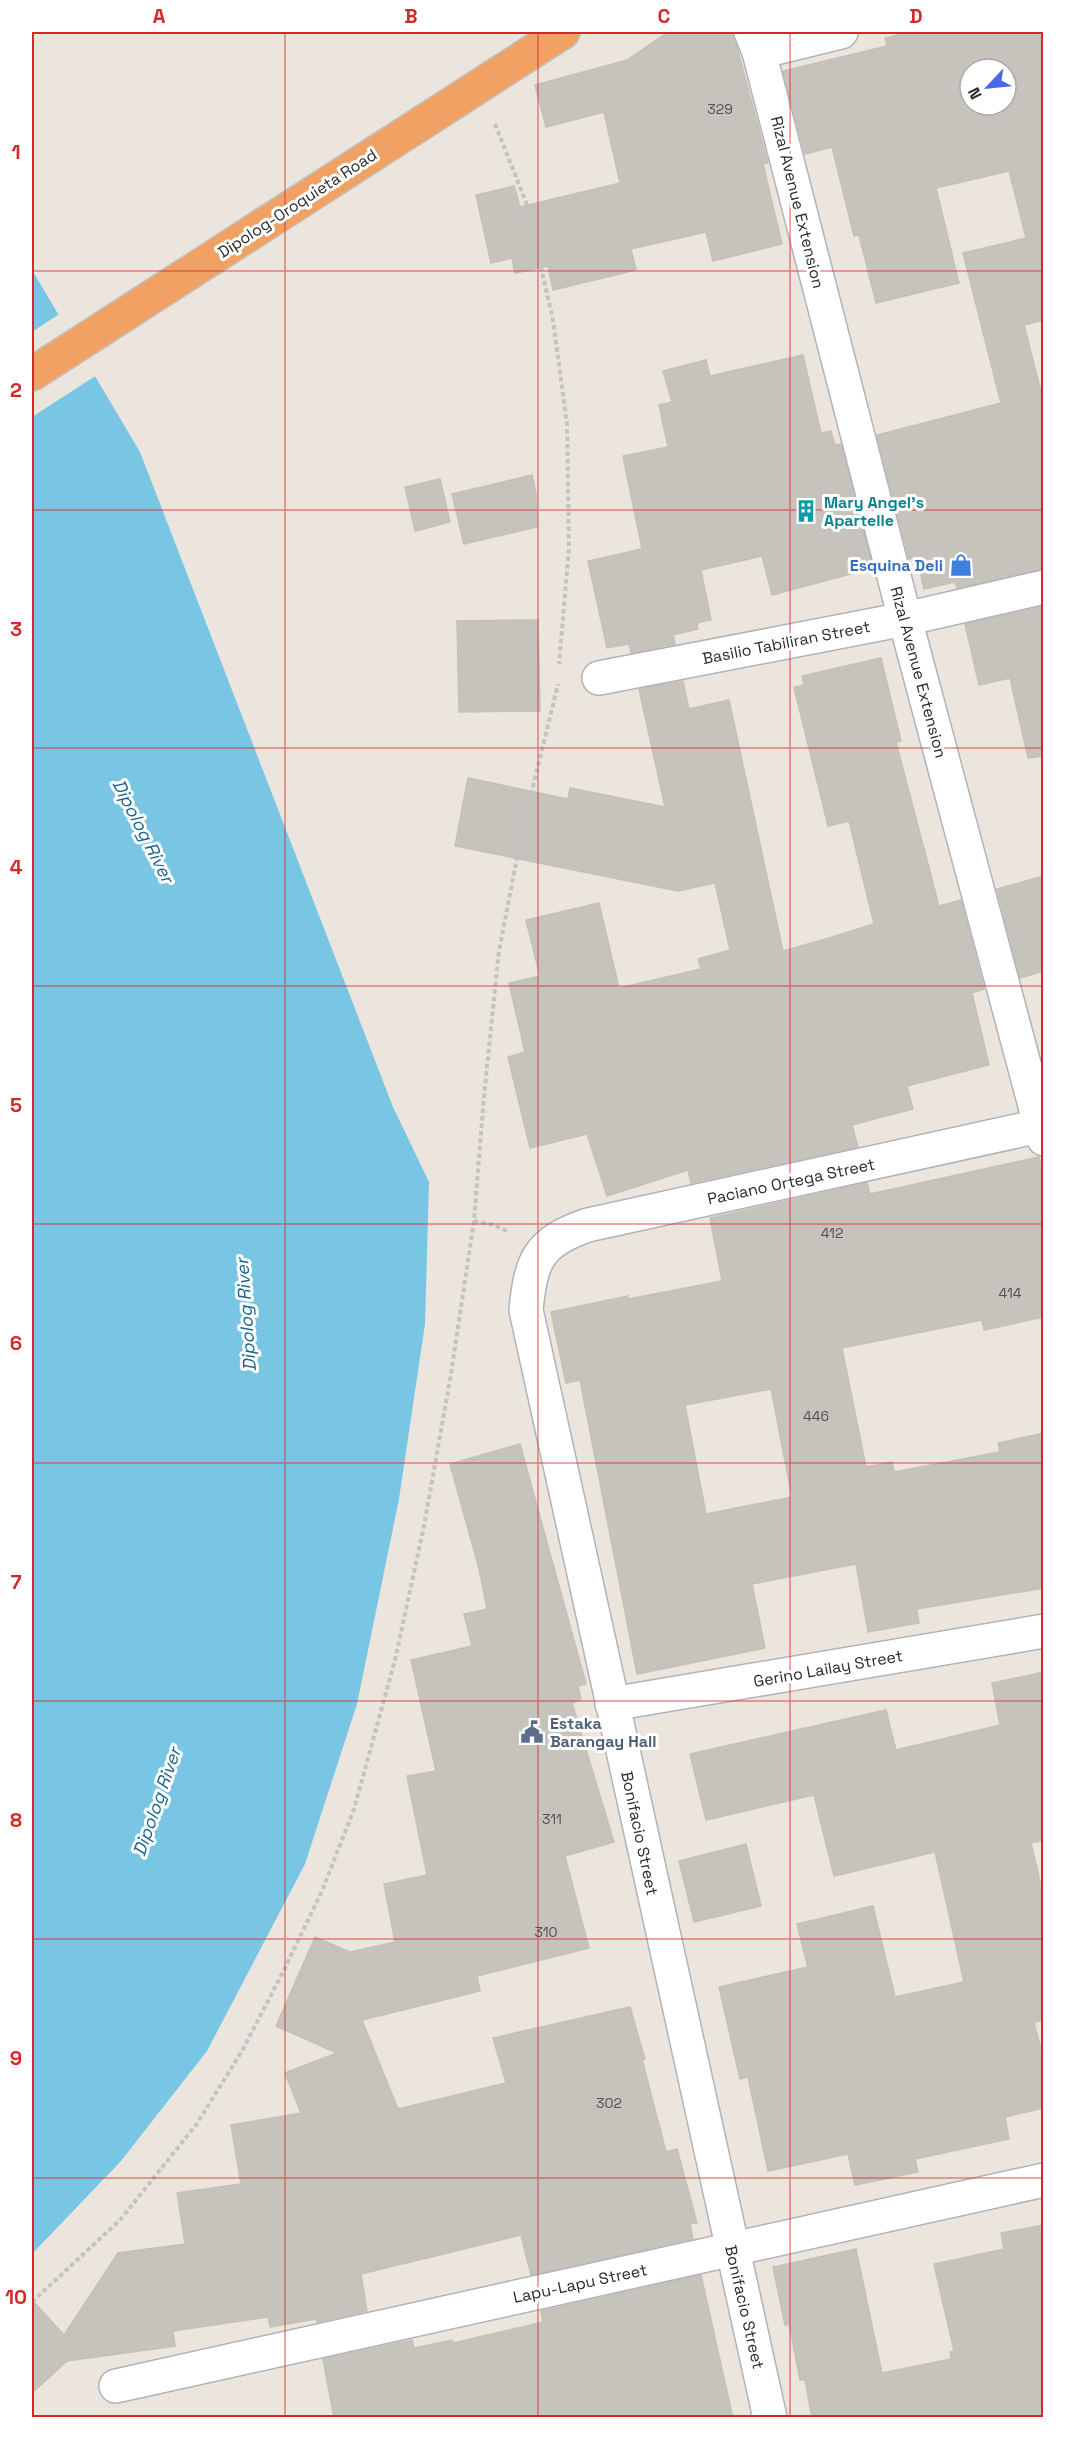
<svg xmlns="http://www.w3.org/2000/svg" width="1075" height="2449" font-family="'Space Grotesk',sans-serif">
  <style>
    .water { fill: #79c6e4 }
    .pier { fill: #ebe5dd }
    .building { fill: #c6c2bc; stroke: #c6c1b7; stroke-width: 1.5; fill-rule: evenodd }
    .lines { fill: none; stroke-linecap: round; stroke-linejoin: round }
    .minor-casing { stroke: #b0b3bc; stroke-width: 36 }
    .highway-casing { stroke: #c3c3c3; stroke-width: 36 }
    .path { stroke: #c3c3c3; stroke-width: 4; stroke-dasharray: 4.5 3; stroke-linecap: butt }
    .minor { stroke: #fff; stroke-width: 33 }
    .highway { stroke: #f0a163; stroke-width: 33 }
    .grid { fill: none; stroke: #d62828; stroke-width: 1.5; stroke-opacity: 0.55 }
    .labels { text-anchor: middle; stroke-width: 6; stroke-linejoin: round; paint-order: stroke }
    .number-label { font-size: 14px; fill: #51504e }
    .street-label { font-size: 16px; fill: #2a2a2a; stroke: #fff }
    .culture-label { font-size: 16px; font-weight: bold; fill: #0d838f; stroke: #fff; text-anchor: start }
    .shop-label { font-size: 16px; font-weight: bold; fill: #366cbe; stroke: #fff; text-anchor: end }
    .service-label { font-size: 16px; font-weight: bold; fill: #4e5e75; stroke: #fff; text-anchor: start }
    .water-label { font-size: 18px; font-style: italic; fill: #19658e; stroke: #fff }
    .neatline { fill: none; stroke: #d62828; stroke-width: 2 }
    .grid-label { font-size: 20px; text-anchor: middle; font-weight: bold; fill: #d62828 }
  </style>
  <rect width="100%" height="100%" fill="#ebe5dd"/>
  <polygon class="water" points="32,270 140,452 393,1107 429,1182 425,1324 399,1499 357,1704 305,1864 207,2051 121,2161 32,2254"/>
  <polygon class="pier" points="61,313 97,375 32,417 32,332"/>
  <g class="building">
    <polygon points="668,32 733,32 768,163 763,164 782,244 713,261 706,232 631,249 636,270 553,290 548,266 515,273 512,258 491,263 476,195 514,186 520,207 620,183 604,112 546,127 535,85 627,60"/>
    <path d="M 911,32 L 1044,32 L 1044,320 L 1024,325 L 1044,403 L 1044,569 L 957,588 L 955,582 L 924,589 L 917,557 L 909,559 L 877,435 L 1001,403 L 963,253 L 1026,238 L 1009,171 L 936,188 L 959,283 L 876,303 L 859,235 L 854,236 L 832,147 L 805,154 L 783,71 L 887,46 L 885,38 ZM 970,69 L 1006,69 L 1006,105 L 970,105 Z"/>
    <polygon points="803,355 821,433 831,431 835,445 841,444 873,568 772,595 762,556 701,570 711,620 697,623 698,629 673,635 675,644 631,653 629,644 607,648 588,561 642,549 623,456 668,447 659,405 672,402 663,371 706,360 710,376"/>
    <polygon points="532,475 536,493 537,527 464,544 452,494"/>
    <polygon points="440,479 450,522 415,531 405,487"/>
    <polygon points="1044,606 1044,756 1028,758 1010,678 979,685 965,624"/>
    <polygon points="538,620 540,711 459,712 457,621"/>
    <polygon points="881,658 901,741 896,742 939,906 961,900 984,989 972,993 989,1065 907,1086 913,1109 852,1125 858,1147 691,1183 688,1170 607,1196 587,1134 530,1148 508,1057 525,1052 509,983 540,976 526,920 599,903 619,988 701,969 698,959 730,950 715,883 678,891 455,846 468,778 568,799 570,788 665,807 639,689 683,681 689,709 729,700 783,951 829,938 874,924 849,821 828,826 794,687 804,685 802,676"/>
    <polygon points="1044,876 1044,971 1020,978 997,889"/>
    <path d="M 1039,1157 L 1044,1179 L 1044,1317 L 984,1330 L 982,1320 L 842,1348 L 866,1467 L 892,1462 L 894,1472 L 1000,1452 L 998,1443 L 1044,1433 L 1044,1588 L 917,1609 L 919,1623 L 868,1632 L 856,1564 L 752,1584 L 765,1648 L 637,1674 L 580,1380 L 566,1383 L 551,1312 L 628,1296 L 628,1299 L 722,1281 L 710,1218 L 867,1183 L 870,1194 ZM 771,1389 L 792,1497 L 706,1514 L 685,1405 Z"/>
    <polygon points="520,1444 586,1684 578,1686 581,1700 572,1703 614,1842 565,1856 589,1948 477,1976 480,1991 362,2020 398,2109 506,2083 493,2038 630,2007 645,2059 642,2059 666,2152 677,2149 697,2223 690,2224 693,2239 531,2275 521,2235 361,2274 367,2311 317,2322 316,2319 270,2327 268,2317 173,2331 175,2346 67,2361 32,2393 32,2300 64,2335 118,2253 185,2244 177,2193 241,2184 231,2125 301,2113 285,2073 337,2053 276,2026 315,1937 350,1952 395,1942 384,1884 427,1875 407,1776 436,1771 411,1660 472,1646 464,1614 487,1609 479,1569 450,1464"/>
    <polygon points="1044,1672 1044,1840 1031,1843 1043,1894 1044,2020 1034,2022 1044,2061 1044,2108 1005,2117 1009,2139 915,2159 918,2172 855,2185 848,2154 768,2171 748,2077 740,2079 719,1987 808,1967 797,1924 873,1906 895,1997 964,1982 935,1852 834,1876 814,1795 706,1820 690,1754 886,1710 896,1750 1000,1725 992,1683"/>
    <polygon points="746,1844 761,1906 694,1922 679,1861"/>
    <polygon points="1044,2225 1044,2418 812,2418 805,2380 800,2380 789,2324 785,2325 773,2267 856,2249 882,2373 951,2359 950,2352 954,2351 934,2264 1004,2249 1001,2233"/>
    <polygon points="701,2275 733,2418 334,2418 323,2359 412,2340 414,2348 452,2340 453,2343 543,2322 541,2311"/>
  </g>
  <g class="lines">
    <g class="minor-casing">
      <g id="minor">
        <polyline points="751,32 759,52 905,619 1044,1139"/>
        <polyline points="759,52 841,32"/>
        <polyline points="599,678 905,619 1044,587"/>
        <polyline points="612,1704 1044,1631"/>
        <polyline points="116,2386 1044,2180"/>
        <path d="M 770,2418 L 526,1310 C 531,1260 538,1242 588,1225 L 1044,1125"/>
      </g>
    </g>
    <g class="highway-casing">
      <polyline id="highway" points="32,374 563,32"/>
    </g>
    <g class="path">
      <polyline points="495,124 526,202 553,320 567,424 569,548 559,664"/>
      <polyline points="474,1221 494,1225 507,1231"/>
      <polyline points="32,2302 120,2220 196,2125 242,2051 283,1972 322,1891 354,1809 395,1660 424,1526 450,1380 474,1221 484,1096 499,951 522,832 558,684"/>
    </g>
    <use href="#minor" class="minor"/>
    <use href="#highway" class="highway"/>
  </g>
  <path class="grid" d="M 285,32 L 285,2418M 538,32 L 538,2418M 790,32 L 790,2418M 32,271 L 1044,271M 32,510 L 1044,510M 32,748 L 1044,748M 32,986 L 1044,986M 32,1224 L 1044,1224M 32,1463 L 1044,1463M 32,1701 L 1044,1701M 32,1939 L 1044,1939M 32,2178 L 1044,2178"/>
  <defs>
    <g id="building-bare" transform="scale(1.8)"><path d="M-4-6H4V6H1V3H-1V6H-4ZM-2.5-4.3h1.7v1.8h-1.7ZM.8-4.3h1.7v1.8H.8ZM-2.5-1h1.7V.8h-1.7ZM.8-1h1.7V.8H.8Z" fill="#0f9aa8" stroke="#fff" stroke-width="2.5" paint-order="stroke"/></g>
    <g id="shop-bare" transform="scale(1.8)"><path d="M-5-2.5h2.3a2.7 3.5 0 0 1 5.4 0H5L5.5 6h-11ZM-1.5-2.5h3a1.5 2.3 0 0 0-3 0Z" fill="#3f7fe0" stroke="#fff" stroke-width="2.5" paint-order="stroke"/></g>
    <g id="civic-bare" transform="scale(1.8)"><path d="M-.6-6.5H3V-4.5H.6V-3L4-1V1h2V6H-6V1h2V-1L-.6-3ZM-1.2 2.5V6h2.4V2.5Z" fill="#5c6f8a" stroke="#fff" stroke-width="2.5" paint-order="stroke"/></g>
  </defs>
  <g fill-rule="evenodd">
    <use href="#building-bare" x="806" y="511"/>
    <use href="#shop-bare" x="961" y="565"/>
    <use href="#civic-bare" x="532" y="1732"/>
  </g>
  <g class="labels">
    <g class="number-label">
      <text x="720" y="114">329</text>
      <text x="832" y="1238">412</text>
      <text x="1010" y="1298">414</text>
      <text x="816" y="1421">446</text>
      <text x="552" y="1824">311</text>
      <text x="546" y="1937">310</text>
      <text x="609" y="2108">302</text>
    </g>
    <g class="street-label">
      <text transform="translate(798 202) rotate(76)" y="6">Rizal Avenue Extension</text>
      <text transform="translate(297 203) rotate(-33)" y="6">Dipolog-Oroquieta Road</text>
      <text transform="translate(786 642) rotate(-11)" y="6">Basilio Tabiliran Street</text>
      <text transform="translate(919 672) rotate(75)" y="6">Rizal Avenue Extension</text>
      <text transform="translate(791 1181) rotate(-12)" y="6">Paciano Ortega Street</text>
      <text transform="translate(828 1668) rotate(-10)" y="6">Gerino Lailay Street</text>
      <text transform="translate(640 1833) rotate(78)" y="6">Bonifacio Street</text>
      <text transform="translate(580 2283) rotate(-12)" y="6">Lapu-Lapu Street</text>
      <text transform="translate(745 2307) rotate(77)" y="6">Bonifacio Street</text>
    </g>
    <g class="culture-label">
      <text x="824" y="508">Mary Angel's<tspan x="824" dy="18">Apartelle</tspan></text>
    </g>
    <g class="shop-label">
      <text x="943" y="571">Esquina Deli</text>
    </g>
    <g class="service-label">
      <text x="550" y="1729">Estaka<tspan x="550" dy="18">Barangay Hall</tspan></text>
    </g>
    <g class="water-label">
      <text transform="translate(143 831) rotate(63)" y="6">Dipolog River</text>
      <text transform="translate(246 1315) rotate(-94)" y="6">Dipolog River</text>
      <text transform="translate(157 1802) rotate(-71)" y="6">Dipolog River</text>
    </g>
  </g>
  <rect width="1075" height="2449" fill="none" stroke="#ffffff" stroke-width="66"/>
  <g transform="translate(988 87) rotate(244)"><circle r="28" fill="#ffffff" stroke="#aaaaaa" stroke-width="1.5"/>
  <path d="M0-4.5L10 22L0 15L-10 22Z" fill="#4b67ea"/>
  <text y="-9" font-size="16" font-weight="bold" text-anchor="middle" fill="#2a2a2a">N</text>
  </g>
  <rect x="33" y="33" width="1009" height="2383" class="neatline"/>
  <g class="grid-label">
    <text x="159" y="23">A</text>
    <text x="411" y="23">B</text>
    <text x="664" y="23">C</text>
    <text x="916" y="23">D</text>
    <text x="16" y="159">1</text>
    <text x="16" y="397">2</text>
    <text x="16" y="636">3</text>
    <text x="16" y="874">4</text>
    <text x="16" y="1112">5</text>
    <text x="16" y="1350">6</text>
    <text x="16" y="1589">7</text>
    <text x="16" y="1827">8</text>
    <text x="16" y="2065">9</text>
    <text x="16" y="2304">10</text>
  </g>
</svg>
